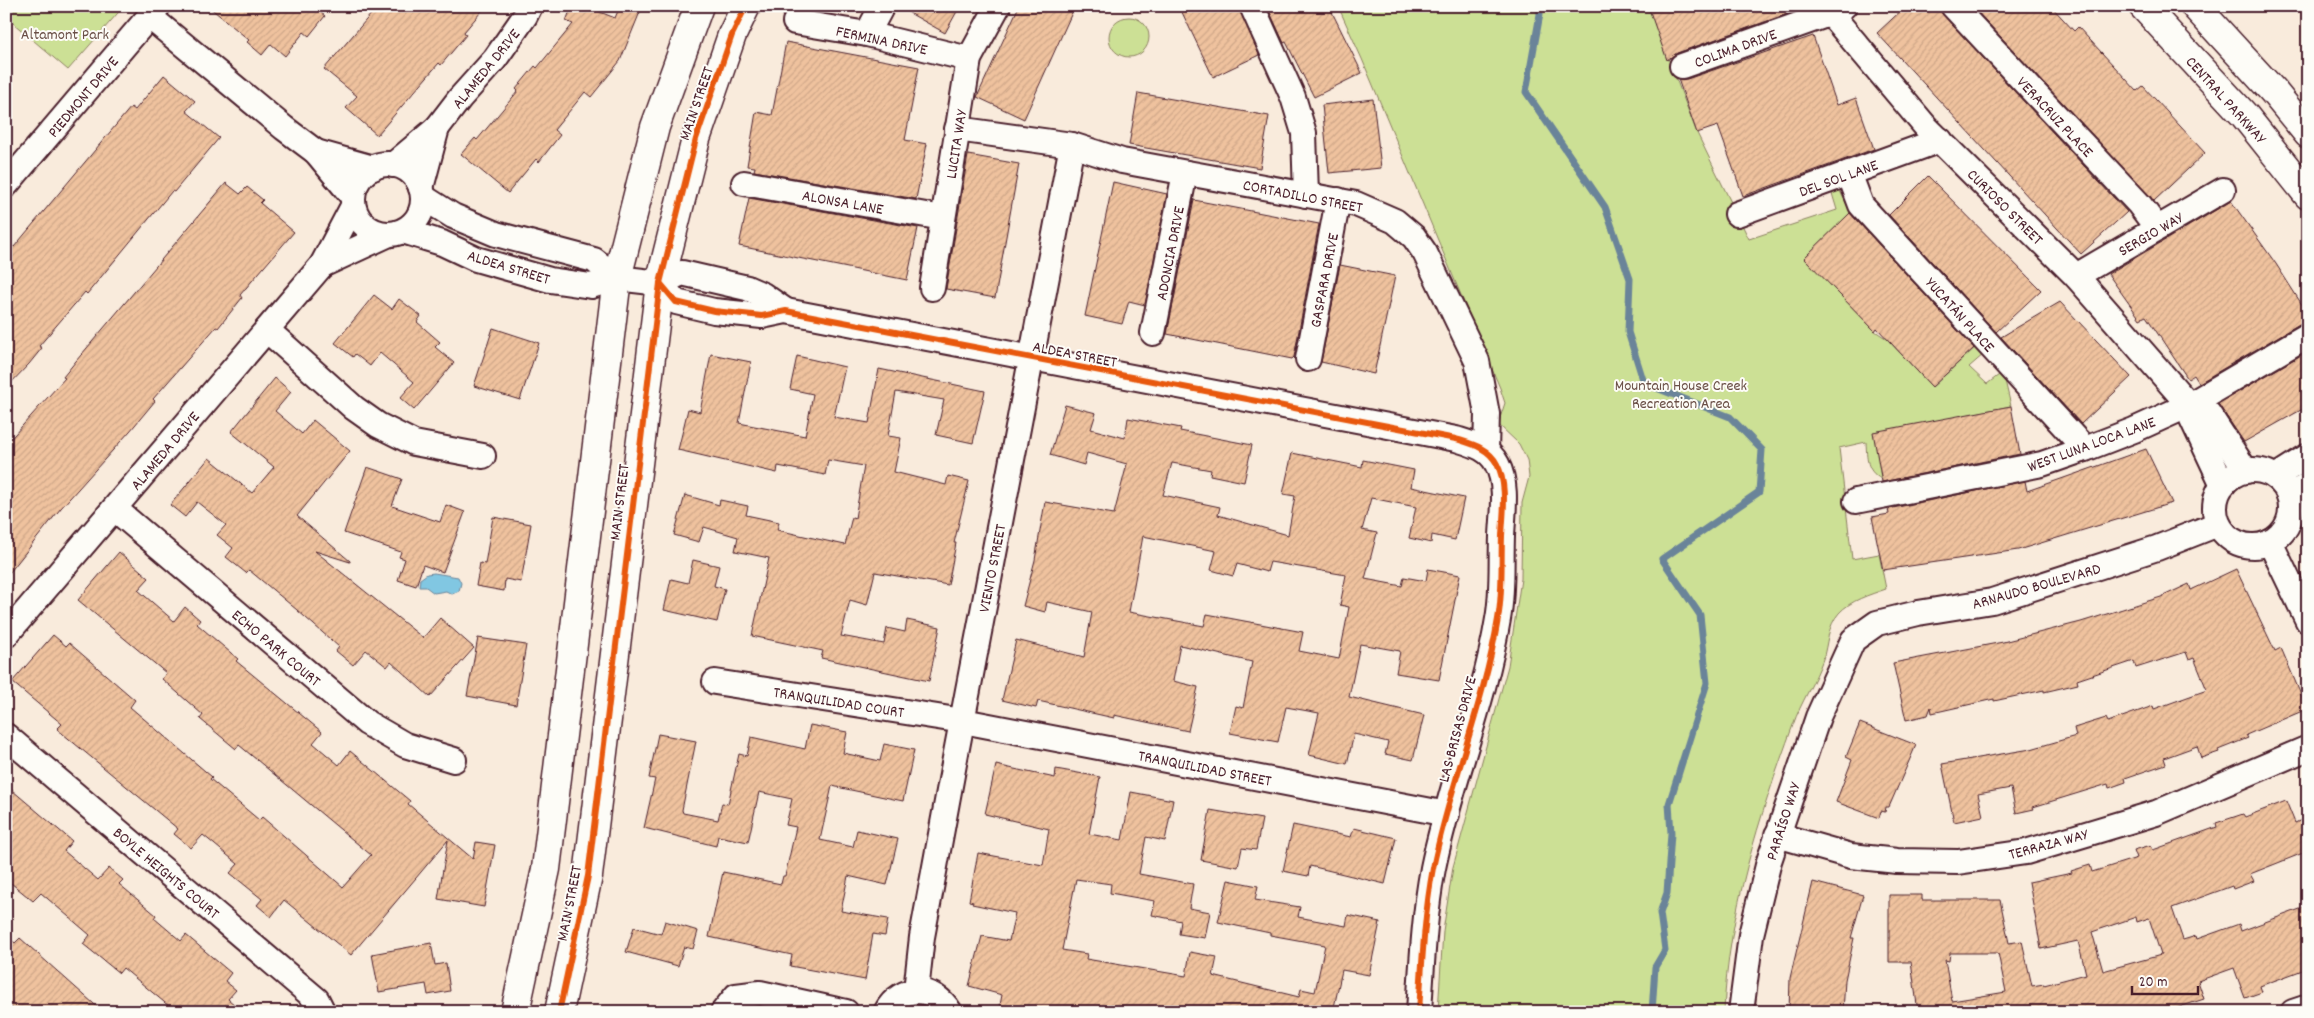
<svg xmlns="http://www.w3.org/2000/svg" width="2314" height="1018" font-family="Dekko,sans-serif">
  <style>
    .park { fill: #cce095; stroke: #8b8060 }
    .water { fill: #81c7e2; stroke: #6b8499 }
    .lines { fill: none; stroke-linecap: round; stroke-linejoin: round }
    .stream { stroke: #6b8499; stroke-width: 7 }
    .building { fill: url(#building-hatch); stroke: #4a1f2b; fill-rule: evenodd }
    .minor-casing { stroke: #4a1f2b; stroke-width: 28 }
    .tertiary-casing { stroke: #4a1f2b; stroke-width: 31 }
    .secondary-casing { stroke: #4a1f2b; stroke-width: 31 }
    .minor { stroke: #fdfcf7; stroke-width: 24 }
    .tertiary { stroke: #fdfcf7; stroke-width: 28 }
    .secondary { stroke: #fdfcf7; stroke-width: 28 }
    .cycleway-casing { stroke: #fdfcf7; stroke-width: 9 }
    .cycleway { stroke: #e8590c; stroke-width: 6 }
    .labels { text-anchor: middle; stroke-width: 4; stroke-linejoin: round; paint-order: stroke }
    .park-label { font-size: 16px; fill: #6a4f46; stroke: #fdfcf7 }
    .street-label { font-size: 16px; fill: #4a1f2b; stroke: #fdfcf7 }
  </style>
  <defs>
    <pattern id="building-hatch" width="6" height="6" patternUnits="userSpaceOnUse" patternTransform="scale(1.25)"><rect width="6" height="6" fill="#efc29e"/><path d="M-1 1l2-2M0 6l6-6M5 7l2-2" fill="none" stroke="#cea688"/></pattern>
  </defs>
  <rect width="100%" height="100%" fill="#f9ebdc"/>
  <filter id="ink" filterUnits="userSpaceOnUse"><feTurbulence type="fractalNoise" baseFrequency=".02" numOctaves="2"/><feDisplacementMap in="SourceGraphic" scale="10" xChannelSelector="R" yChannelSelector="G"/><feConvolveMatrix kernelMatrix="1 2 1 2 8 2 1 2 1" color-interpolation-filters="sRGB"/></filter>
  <g filter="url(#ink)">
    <g class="park">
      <polygon points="6,6 124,6 68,70 6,17"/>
      <path d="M 1338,6 L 1648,6 L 1697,133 L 1749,239 L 1837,210 L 1831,190 L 1838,187 L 1851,213 L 1805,258 L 1875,331 L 1887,339 L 1932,387 L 1976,347 L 1984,354 L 1969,367 L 1987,384 L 2003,372 L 2011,406 L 1875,433 L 1881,479 C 1866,470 1867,459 1866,442 L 1839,448 L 1852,559 L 1879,554 L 1886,589 C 1869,595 1851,600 1839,613 C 1827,627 1828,643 1823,659 C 1815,682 1801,702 1793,725 C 1759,817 1728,914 1724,1012 L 1438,1012 L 1443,931 L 1453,867 L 1508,666 L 1521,579 L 1522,503 L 1529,477 L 1527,460 L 1519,444 L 1498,424 L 1505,403 L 1500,388 L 1362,59 Z"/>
      <circle cx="1129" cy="37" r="20"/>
    </g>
    <polygon class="water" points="434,573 458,577 461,583 459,591 452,594 446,591 434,593 426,587 419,587 420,579 427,574"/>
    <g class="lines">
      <polyline class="stream" points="1539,6 1540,14 1526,92 1605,207 1630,279 1628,332 1644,383 1730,417 1762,450 1759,492 1662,559 1700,615 1707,683 1669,804 1671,833 1667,893 1660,913 1665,950 1655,967 1652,1012"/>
    </g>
    <g class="building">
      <polygon points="208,6 313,6 325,16 309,36 304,32 285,56 271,44 262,55 247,42 249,40"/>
      <polygon points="378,6 486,6 464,32 466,35 441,65 439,63 377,135 346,108 357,96 324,69"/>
      <polygon points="572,6 585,6 615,18 620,6 640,12 620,61 591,97 585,92 554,130 560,135 539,162 536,159 508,193 461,154 475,138 477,140 518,91 516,89 535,66 537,68 573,24 566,21"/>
      <polygon points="897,6 960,6 945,33"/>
      <polygon points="1019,6 1075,6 1024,119 977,97"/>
      <polygon points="1179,6 1239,6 1259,55 1213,77"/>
      <polygon points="1267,6 1329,6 1362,73 1314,97 1286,42 1284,43"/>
      <polygon points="1648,6 1784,6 1787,14 1677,53 1667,60"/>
      <polygon points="1906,6 1940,6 1943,15 2127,212 2081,254 1877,33"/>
      <polygon points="1972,6 2051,6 2074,31 2078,27 2137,91 2143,86 2205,153 2154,201"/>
      <polygon points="1813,36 1837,105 1856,98 1874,149 1743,196 1718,126 1697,133 1678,79 1687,79"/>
      <polygon points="786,42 919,67 905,140 927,144 916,199 754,171 755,167 747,166 756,112 772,115"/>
      <polygon points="164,75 195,101 186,111 219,138 174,192 172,191 87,294 85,292 39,346 42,348 29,364 6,388 6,241 14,247 131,107 135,110"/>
      <polygon points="1138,93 1269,116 1260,168 1129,145"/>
      <polygon points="1373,99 1381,168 1329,173 1322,105"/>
      <polygon points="968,155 1019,164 995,298 946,289"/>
      <polygon points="1928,176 2041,290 1996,332 1889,215"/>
      <polygon points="1113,182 1167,194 1145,305 1129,301 1122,324 1085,316"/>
      <polygon points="226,183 240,194 247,187 263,200 260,203 294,232 240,295 242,298 218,328 216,327 153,399 155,401 130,431 61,508 6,577 6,444 65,378 63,377 76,361"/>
      <polygon points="749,198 918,228 907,280 739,246"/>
      <polygon points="1194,200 1319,224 1294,357 1292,359 1167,334"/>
      <polygon points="2231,201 2276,264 2308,314 2308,321 2301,323 2199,383 2194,375 2188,379 2146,316 2140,319 2108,274"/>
      <polygon points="1850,213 1974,348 1932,387 1877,328 1875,331 1804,258"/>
      <polygon points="1340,265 1395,276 1374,374 1321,362"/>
      <polygon points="374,295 392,309 399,299 421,316 417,322 440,342 435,347 454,363 414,410 400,398 414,382 380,353 370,366 355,354 353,357 335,343"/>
      <polygon points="2060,302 2131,377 2081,424 2001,337"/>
      <polygon points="493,328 539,343 520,400 474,386"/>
      <polygon points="2308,351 2308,406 2244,442 2218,404"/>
      <polygon points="711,354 751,362 739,423 805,436 813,394 790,389 797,356 845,367 834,417 869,423 879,369 985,391 973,443 936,435 944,400 896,392 888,436 901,438 894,472 946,485 948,476 969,481 954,543 956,543 948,585 875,572 867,605 850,600 841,636 884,644 887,628 905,632 907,620 940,627 929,681 821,658 823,651 752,636 769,558 735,551 738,537 704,527 699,542 674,535 685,495 719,505 720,500 748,506 746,515 779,522 777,530 845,545 852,517 855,518 864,466 828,460 825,475 778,466 777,473 678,450 688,409 700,412"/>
      <polygon points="275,378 291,392 275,411 302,434 313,420 350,451 297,516 350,561 350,562 315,551 423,638 440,618 474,648 430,697 391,662 387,667 366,650 353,665 336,651 339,647 297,610 249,570 246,573 226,557 233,548 217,535 226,525 197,502 185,517 170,505 209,458 252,493 274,467 231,432"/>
      <path d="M 1065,405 L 1096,413 L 1091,429 L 1125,438 L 1128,418 L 1181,428 L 1180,431 L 1252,445 L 1244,482 L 1210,475 L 1211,470 L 1172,463 L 1163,495 L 1220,507 L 1218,515 L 1288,535 L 1295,496 L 1283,494 L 1292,453 L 1362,467 L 1363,460 L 1414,470 L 1411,487 L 1464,498 L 1455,540 L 1432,535 L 1431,543 L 1409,538 L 1416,507 L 1371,498 L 1362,530 L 1377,533 L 1365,579 L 1402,586 L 1404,577 L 1426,581 L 1428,569 L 1460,575 L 1439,680 L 1396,673 L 1400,651 L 1360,644 L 1349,697 L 1424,715 L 1413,760 L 1385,754 L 1388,742 L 1354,734 L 1347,764 L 1309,755 L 1319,713 L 1286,707 L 1278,742 L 1230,733 L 1236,706 L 1243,708 L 1252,662 L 1180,645 L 1173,681 L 1198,687 L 1188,731 L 1114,715 L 1114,718 L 1038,701 L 1036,708 L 1002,700 L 1016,640 L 1084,657 L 1092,612 L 1047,602 L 1045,612 L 1023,606 L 1035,560 L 1045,502 L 1114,514 L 1127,464 L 1087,453 L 1084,465 L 1050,455 ZM 1143,536 L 1216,551 L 1211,570 L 1233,576 L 1237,564 L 1267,572 L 1270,562 L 1346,575 L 1340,605 L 1349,607 L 1339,659 L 1299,651 L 1303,632 L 1207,614 L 1204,626 L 1129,612 Z"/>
      <polygon points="2011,406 2020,454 1882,482 1873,432"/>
      <polygon points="2146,449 2172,503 2018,550 1883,570 1872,517 1889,514 1888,509 2025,481 2027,491"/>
      <polygon points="367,467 402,479 392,506 440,522 446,505 465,512 443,572 423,565 416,586 398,580 405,559 399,557 401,552 344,533"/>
      <polygon points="493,517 531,524 521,582 505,579 504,591 476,586 480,563 485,564"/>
      <polygon points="119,552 149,578 138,590 174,621 185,607 200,620 197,624 238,659 236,661 322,732 313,743 339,765 350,751 410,801 408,804 473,859 476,842 495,845 484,907 438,899 448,840 351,955 284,900 271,917 257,905 262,899 230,873 238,864 203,835 191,848 174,834 178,829 57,729 62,724 12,682 53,635 66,646 69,643 135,700 130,707 212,777 210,779 259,820 262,817 343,887 371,855 239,745 236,749 200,719 203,715 162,679 166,673 78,600"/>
      <polygon points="693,560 719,566 714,586 725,589 717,622 664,610 671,579 688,583"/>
      <polygon points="2236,569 2275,651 2281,648 2307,709 2246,735 2248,738 2218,750 2219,752 2201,758 2197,746 2164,758 2166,764 2125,778 2126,782 2109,788 2108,784 2033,807 2034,809 2016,813 2011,788 1978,794 1983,816 1954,822 1942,764 2031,749 2076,736 2074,728 2106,718 2108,722 2153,706 2154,709 2207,690 2194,658 2189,660 2186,652 2136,668 2134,661 2077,680 2078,684 2044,692 2044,690 1994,701 1994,699 1932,713 1931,707 1928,715 1906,720 1893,663 2003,642 2081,622 2161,597 2189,584 2191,590"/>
      <polygon points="478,638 526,645 516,705 467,696"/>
      <polygon points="1860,723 1916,745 1889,807 1886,807 1885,812 1881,811 1879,818 1836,802 1852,760 1846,757"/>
      <polygon points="810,725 847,732 843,753 880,761 884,744 914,750 903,801 832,786 820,840 853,847 857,830 898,839 887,885 848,876 841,911 888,919 885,936 873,934 865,980 790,966 792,955 709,937 723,872 781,884 783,876 785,876 796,827 786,825 792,799 759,792 748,842 718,836 716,846 644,828 655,779 649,778 658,734 696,741 682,810 683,813 718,820 722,803 728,804 739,754 747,756 751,737 805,749"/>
      <polygon points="996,765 1055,778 1056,769 1100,777 1089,834 1122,840 1131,792 1173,800 1165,841 1146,837 1139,874 1193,884 1189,908 1210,912 1205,938 1179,934 1181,921 1152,915 1155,901 1110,893 1111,884 1076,879 1062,950 1087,954 1086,959 1186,976 1190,952 1217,957 1213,976 1299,997 1301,989 1315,992 1325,945 1270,935 1270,933 1218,922 1228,880 1258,886 1255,900 1300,907 1298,917 1346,926 1348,915 1380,922 1369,975 1342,970 1333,1012 1038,1012 1000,1005 1002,995 969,986 982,936 1009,941 1015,913 972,904 973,902 969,901 978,853 1043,865 1049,829 985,814"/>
      <polygon points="6,785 72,841 64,851 98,880 109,868 123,880 119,884 156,915 154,918 181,941 186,935 231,973 225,981 236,990 228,999 243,1012 176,1012 123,968 119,973 83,944 90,935 41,893 33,901 6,879"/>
      <path d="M 2286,801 L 2295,823 L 2308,817 L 2308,851 L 2250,874 L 2254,881 L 2233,889 L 2232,886 L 2172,908 L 2183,940 L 2196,936 L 2197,939 L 2239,924 L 2241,931 L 2308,906 L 2308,968 L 2260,986 L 2262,992 L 2245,998 L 2234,968 L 2198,981 L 2204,999 L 2164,1012 L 1918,1012 L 1911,962 L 1889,962 L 1889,895 L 1922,895 L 1922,900 L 2000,900 L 2009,943 L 2022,941 L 2032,986 L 2044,984 L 2044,985 L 2086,974 L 2078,941 L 2041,949 L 2029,882 L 2072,873 L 2071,871 L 2090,865 L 2092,872 L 2137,858 L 2134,850 L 2151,845 L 2153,850 L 2217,827 L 2216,823 L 2243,814 L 2245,817 ZM 2136,917 L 2137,922 L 2149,918 L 2161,955 L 2103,971 L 2092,932 ZM 1950,953 L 1998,953 L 2006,992 L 1952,1001 L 1945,960 L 1949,961 Z"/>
      <polygon points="1210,810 1262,819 1256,850 1242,848 1238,867 1201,860"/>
      <polygon points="1293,825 1351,837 1354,828 1396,838 1385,884 1310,866 1308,876 1283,871"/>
      <polygon points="1813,882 1863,895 1851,938 1854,938 1845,980 1843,1012 1789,1012 1790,978"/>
      <polygon points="665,921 698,931 693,949 684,947 678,966 626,952 634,927 661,934"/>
      <polygon points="6,936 15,943 20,938 103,1012 17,1012 6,1003"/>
      <polygon points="431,943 435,965 446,963 450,991 428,995 426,984 379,992 372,954"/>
    </g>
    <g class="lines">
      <g class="minor-casing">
        <g id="minor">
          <polyline points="1252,6 1293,97 1304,133 1306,195"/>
          <polyline points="1824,6 1926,127 2076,276 2189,405 2208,413 2246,471"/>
          <polyline points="1953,6 2139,204 2157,228"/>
          <polyline points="150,17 284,128 316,152 353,197"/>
          <polyline points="795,22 867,34 969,59"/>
          <polyline points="867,34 882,6"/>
          <polyline points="1682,66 1829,14 1844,6"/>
          <polyline points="957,129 1072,145 1122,161 1356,204 1395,221 1414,237 1425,253 1477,361 1487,414 1486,451"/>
          <polyline points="316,152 373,168"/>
          <circle cx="388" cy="199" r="35"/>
          <polyline points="393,165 437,128 460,98 495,59 525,16 530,6"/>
          <polyline points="1849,173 1861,205 2085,449"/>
          <polyline points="744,183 943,218"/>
          <polyline points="6,185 158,6"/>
          <polyline points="421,188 437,128"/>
          <polyline points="423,197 453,216 496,234 594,260 617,278"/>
          <polyline points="1737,214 1940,140"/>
          <polyline points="403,231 442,243 476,259 550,280 591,286 617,278 660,283 682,273 747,288 763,295 786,311"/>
          <polyline points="322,265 387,235"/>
          <polyline points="2076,276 2223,190"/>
          <path d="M 660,283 L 676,302 L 714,311 L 762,316 L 786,311 L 1456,439 C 1472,444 1489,448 1497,464 C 1508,485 1503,513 1502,536 C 1501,563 1503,592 1498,619 C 1484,704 1450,784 1433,868 C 1424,916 1422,964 1419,1012"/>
          <polyline points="932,288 969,59 998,6"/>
          <polyline points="267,330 354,408 378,425 414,443 483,456"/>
          <polyline points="1153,333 1185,173"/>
          <polyline points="1308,359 1338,200"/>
          <polyline points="2189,405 2192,419 2223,485"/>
          <circle cx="2253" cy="508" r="38"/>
          <polyline points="2275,477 2308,456"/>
          <polyline points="2289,495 2308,485"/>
          <polyline points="1856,501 2042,464 2085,449 2134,430 2189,405 2308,335"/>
          <polyline points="115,509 367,723 405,745 454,760"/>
          <polyline points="2270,542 2308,621"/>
          <polyline points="6,635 322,265 353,206"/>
          <polyline points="715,682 963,721 1447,814"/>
          <polyline points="6,736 317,1000 323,1012"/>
          <polyline points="1777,835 1851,856 1897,861 1958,862 2026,852 2156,813 2308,748"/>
          <polyline points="916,991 922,937 956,753 1072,145"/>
          <polyline points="723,1012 736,996 760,993 846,1012"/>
          <path d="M 886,1012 C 901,984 934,985 950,1012"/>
          <polyline points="1741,1012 1751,935 1769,861 1818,717 1853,640 1877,623 1918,613 1992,601 2157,548 2218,524"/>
          <polyline points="2293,1012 2308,1007"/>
        </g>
      </g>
      <g class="tertiary-casing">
        <g id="tertiary">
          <polyline points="515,1012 546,869 617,278 655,127 699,6"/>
          <polyline points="559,1012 588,876 660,283 696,139 732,35 746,6"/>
        </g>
      </g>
      <g class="secondary-casing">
        <g id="secondary">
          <polyline points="2143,6 2245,116 2308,195"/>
          <polyline points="2195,6 2273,91 2308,134"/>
        </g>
      </g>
      <use href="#minor" class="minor"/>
      <use href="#tertiary" class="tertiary"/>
      <use href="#secondary" class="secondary"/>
      <g class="cycleway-casing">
        <g id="cycleway">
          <path d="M 660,283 L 676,302 L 714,311 L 762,316 L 786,311 L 1456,439 C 1472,444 1489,448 1497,464 C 1508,485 1503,513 1502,536 C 1501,563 1503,592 1498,619 C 1484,704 1450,784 1433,868 C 1424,916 1422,964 1419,1012"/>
          <polyline points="559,1012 588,876 660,283 696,139 732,35 746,6"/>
        </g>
      </g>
      <use href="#cycleway" class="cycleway"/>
    </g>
  </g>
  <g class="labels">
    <g class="park-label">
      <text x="65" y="39">Altamont Park</text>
      <text x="1681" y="390">Mountain House Creek<tspan x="1681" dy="18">Recreation Area</tspan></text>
    </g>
    <g class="street-label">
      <text transform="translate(882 39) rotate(12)" y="6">FERMINA DRIVE</text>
      <text transform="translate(1735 47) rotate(-20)" y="6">COLIMA DRIVE</text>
      <text transform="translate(485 68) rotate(-51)" y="6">ALAMEDA DRIVE</text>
      <text transform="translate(82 96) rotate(-50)" y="6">PIEDMONT DRIVE</text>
      <text transform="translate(2227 99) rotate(48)" y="6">CENTRAL PARKWAY</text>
      <text transform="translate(695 103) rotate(-71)" y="6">MAIN STREET</text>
      <text transform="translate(2056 116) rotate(47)" y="6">VERACRUZ PLACE</text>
      <text transform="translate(955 144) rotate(-81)" y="6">LUCITA WAY</text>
      <text transform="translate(1838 177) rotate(-20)" y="6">DEL SOL LANE</text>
      <text transform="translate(1303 195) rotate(11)" y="6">CORTADILLO STREET</text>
      <text transform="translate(843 201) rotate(10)" y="6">ALONSA LANE</text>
      <text transform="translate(2006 206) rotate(45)" y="6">CURIOSO STREET</text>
      <text transform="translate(2150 233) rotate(-30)" y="6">SERGIO WAY</text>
      <text transform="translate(1169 253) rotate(-79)" y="6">ADONCIA DRIVE</text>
      <text transform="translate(509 266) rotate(17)" y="6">ALDEA STREET</text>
      <text transform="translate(1323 280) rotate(-79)" y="6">GASPARA DRIVE</text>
      <text transform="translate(1961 314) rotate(48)" y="6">YUCATÁN PLACE</text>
      <text transform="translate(1075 353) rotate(11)" y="6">ALDEA STREET</text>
      <text transform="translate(2091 443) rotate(-20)" y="6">WEST LUNA LOCA LANE</text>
      <text transform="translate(164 450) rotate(-50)" y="6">ALAMEDA DRIVE</text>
      <text transform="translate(618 502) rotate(-83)" y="6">MAIN STREET</text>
      <text transform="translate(991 568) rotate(-79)" y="6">VIENTO STREET</text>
      <text transform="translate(2036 585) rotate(-16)" y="6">ARNAUDO BOULEVARD</text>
      <text transform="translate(277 647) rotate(40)" y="6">ECHO PARK COURT</text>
      <text transform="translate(839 701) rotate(9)" y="6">TRANQUILIDAD COURT</text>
      <text transform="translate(1456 729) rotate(-75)" y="6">LAS BRISAS DRIVE</text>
      <text transform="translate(1205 767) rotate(11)" y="6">TRANQUILIDAD STREET</text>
      <text transform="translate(1782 821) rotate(-72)" y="6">PARAÍSO WAY</text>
      <text transform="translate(2048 843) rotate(-15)" y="6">TERRAZA WAY</text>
      <text transform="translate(167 872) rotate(40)" y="6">BOYLE HEIGHTS COURT</text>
      <text transform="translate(568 903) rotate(-79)" y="6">MAIN STREET</text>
    </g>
  </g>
  <rect width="2314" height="1018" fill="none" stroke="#fdfcf7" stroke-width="25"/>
  <rect x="12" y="12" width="2289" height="993" fill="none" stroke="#4a1f2b" stroke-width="2" filter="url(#ink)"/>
  <path d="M2132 986v8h66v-8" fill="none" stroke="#4a1f2b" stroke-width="2.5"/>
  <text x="2139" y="986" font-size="15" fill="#4a1f2b" stroke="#fdfcf7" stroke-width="4" paint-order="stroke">20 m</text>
</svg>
